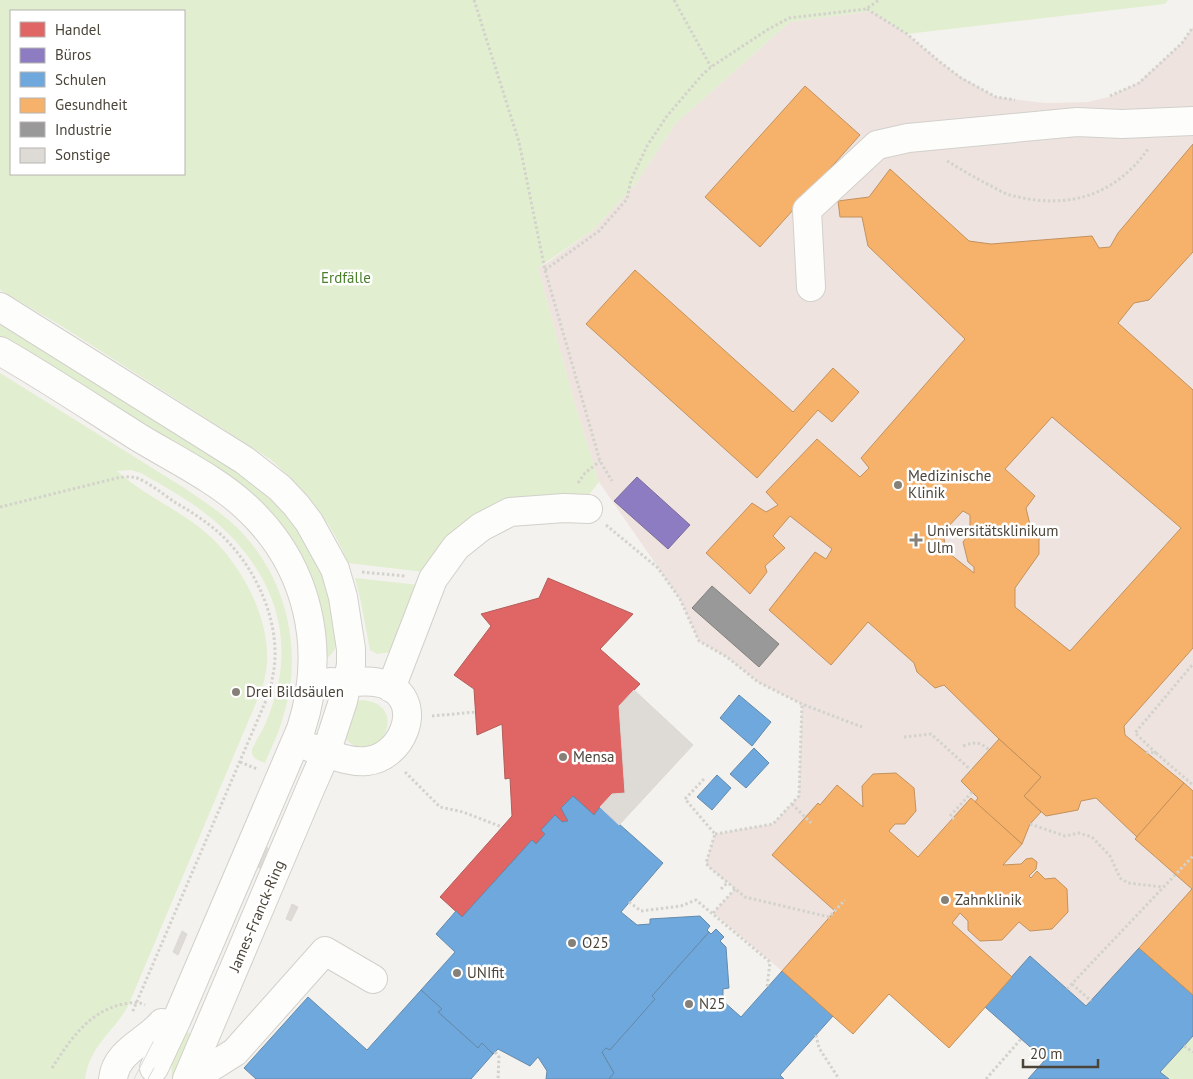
<svg xmlns="http://www.w3.org/2000/svg" width="1193" height="1079" font-family="'PT Sans',sans-serif">
  <style>
    .medical { fill: #eee3df }
    .green { fill: #e1eecf; fill-rule: evenodd }
    .shops { fill: #e06666; stroke: #b35c58 }
    .offices { fill: #8e7cc3; stroke: #7a6b9a }
    .schools { fill: #6fa8dc; stroke: #648aab }
    .health { fill: #f6b26b; stroke: #c3915c; fill-rule: evenodd }
    .industry { fill: #999; stroke: #82807c }
    .building { fill: #dedbd6; stroke: #dcd9d4 }
    .lines { fill: none; stroke-linecap: round; stroke-linejoin: round }
    .minor-casing { stroke: #d2d0cb; stroke-width: 30 }
    .path { stroke: #d3d2cc; stroke-width: 3; stroke-dasharray: 2.5 2.5; stroke-linecap: butt }
    .minor { stroke: #fdfdfc; stroke-width: 28 }
    .tram { stroke: #dbdbda; stroke-width: 1 }
    .poi-dot { fill: #868178; stroke: #fff; stroke-width: 2 }
    .labels { text-anchor: middle; stroke-width: 5; stroke-linejoin: round; paint-order: stroke }
    .park-label { font-size: 15px; fill: #4a7f2a; stroke: #fff }
    .poi-label { font-size: 15px; fill: #4b4439; stroke: #fff; text-anchor: start }
    .street-label { font-size: 15px; fill: #4b4439; stroke: #fff }
  </style>
  <rect width="100%" height="100%" fill="#f4f2ee"/>
  <polygon class="medical" points="871,11 907,34 940,62 961,77 996,97 1045,103 1088,102 1109,97 1138,83 1182,43 1193,27 1193,888 1091,1001 1045,1060 985,1007 949,1048 889,994 853,1034 782,971 713,913 735,889 709,867 706,863 715,834 773,824 799,796 802,704 758,682 727,657 699,641 680,599 599,482 574,401 538,268 550,261 593,230 635,185 676,123 790,22"/>
  <g class="green">
    <path d="M 0,0 L 1168,0 L 1165,4 L 907,34 L 871,11 L 790,22 L 676,123 L 635,185 L 593,230 L 538,268 L 574,401 L 599,482 L 587,497 L 481,512 C 457,526 441,551 424,572 L 348,563 C 332,522 303,488 270,459 L 60,325 L 0,290 ZM 11,11 L 184,11 L 184,174 L 11,174 Z"/>
    <path d="M 0,323 C 54,354 106,388 158,421 C 198,446 242,470 277,503 C 302,526 329,578 334,612 C 337,632 344,645 325,660 L 295,557 L 0,343 Z"/>
    <path d="M 0,373 L 186,489 C 209,505 233,520 250,542 C 290,590 302,658 283,717 C 279,733 271,748 265,763 C 258,760 251,759 252,749 C 258,737 266,725 270,712 C 300,634 269,563 206,514 C 186,498 163,486 141,473 L 131,470 L 117,471 C 141,493 173,507 199,527 C 237,556 270,614 267,663 C 266,677 262,690 256,703 L 128,1006 C 113,1033 90,1045 85,1079 L 0,1079 Z"/>
    <polygon points="355,578 419,585 391,652 377,654 370,650 361,602"/>
    <path d="M 362,700 C 414,704 376,776 343,736 L 354,702 Z"/>
    <polygon points="179,1028 191,1034 174,1077 172,1078 171,1060"/>
    <polygon points="1193,1036 1193,1079 1169,1079 1160,1072"/>
  </g>
  <polygon class="shops" points="548,578 633,614 600,649 640,684 619,706 625,793 612,794 594,815 573,796 561,808 568,821 562,822 555,815 541,830 545,834 536,844 532,840 462,917 440,897 512,816 510,778 505,779 502,724 477,735 474,689 454,675 491,626 481,614 539,598"/>
  <polygon class="offices" points="637,477 690,525 668,549 614,501"/>
  <g class="schools">
    <polygon points="739,695 771,722 752,746 720,718"/>
    <polygon points="754,748 769,763 746,788 730,774"/>
    <polygon points="717,775 731,788 712,810 697,797"/>
    <polygon points="573,796 594,815 600,807 663,863 621,912 637,925 650,924 650,919 700,916 710,926 707,930 709,932 652,996 655,999 651,1004 610,1050 606,1048 602,1052 614,1073 609,1079 546,1079 547,1071 538,1057 530,1066 498,1049 493,1054 482,1043 478,1048 438,1012 442,1009 421,990 455,952 436,934 456,911 462,917 532,840 536,844 545,834 541,830 555,815 562,822 568,821 561,808"/>
    <polygon points="716,929 724,937 720,941 726,947 729,988 723,989 723,1001 741,1017 782,971 833,1016 780,1075 784,1079 609,1079 614,1073 602,1052 606,1048 610,1050 655,999 652,996 709,932 711,934"/>
    <polygon points="1139,948 1193,995 1193,1036 1160,1072 1169,1079 1028,1079 1045,1060 985,1007 1030,956 1086,1006"/>
    <polygon points="421,990 442,1009 438,1012 478,1048 482,1043 493,1054 471,1079 256,1079 244,1068 308,997 367,1050"/>
  </g>
  <g class="health">
    <polygon points="805,86 860,135 760,247 705,197"/>
    <path d="M 1193,144 L 1193,252 L 1149,300 L 1134,303 L 1118,323 L 1193,390 L 1193,648 L 1124,726 L 1125,735 L 1184,783 L 1137,837 L 1096,798 L 1081,801 L 1078,810 L 1046,816 L 1024,796 L 1041,777 L 999,739 L 944,685 L 935,688 L 917,672 L 914,663 L 868,622 L 831,665 L 769,610 L 815,552 L 826,559 L 832,549 L 790,516 L 773,536 L 785,548 L 765,566 L 767,572 L 750,594 L 706,553 L 752,503 L 766,512 L 778,505 L 766,492 L 817,439 L 860,477 L 869,468 L 861,458 L 965,339 L 868,246 L 862,217 L 840,217 L 838,201 L 869,197 L 890,169 L 969,241 L 991,244 L 1092,236 L 1099,248 L 1110,247 L 1118,233 ZM 1052,417 L 1181,528 L 1070,651 L 1015,607 L 1015,588 L 1039,554 L 1039,537 L 1031,529 L 1026,508 L 1035,496 L 1005,469 ZM 963,511 L 970,515 L 970,533 L 963,542 L 968,562 L 974,567 L 974,573 L 946,551 L 943,532 Z"/>
    <polygon points="635,270 793,412 833,368 859,392 832,422 818,410 757,478 586,324"/>
    <polygon points="999,739 1041,777 1024,796 1041,812 1030,824 1022,844 975,802 978,798 961,781"/>
    <polygon points="896,773 914,788 916,811 905,824 895,824 889,831 918,857 971,798 1022,844 1003,865 1021,864 1026,859 1032,858 1037,862 1036,869 1029,876 1031,878 1037,871 1045,879 1055,878 1067,889 1068,912 1052,929 1030,931 1019,922 1002,940 980,941 968,930 968,921 960,913 952,923 1012,977 949,1048 889,994 853,1034 782,971 835,911 772,855 818,803 820,805 837,785 863,807 862,786 873,774"/>
    <polygon points="1184,783 1193,791 1193,995 1139,948 1192,889 1135,839"/>
  </g>
  <polygon class="industry" points="712,586 779,644 759,667 692,608"/>
  <g class="building">
    <polygon points="634,690 693,745 619,825 600,807 612,794 625,793 619,706"/>
    <polygon points="260,844 268,848 260,868 252,865"/>
    <polygon points="292,904 298,907 291,921 286,919"/>
    <polygon points="182,931 187,934 178,955 173,952"/>
  </g>
  <g class="lines">
    <g class="minor-casing">
      <g id="minor">
        <polyline points="811,287 807,210 877,145 908,138 1077,122 1122,124 1193,121"/>
        <polyline points="0,307 244,460 280,488 296,505 309,522 335,569 343,597 351,649 351,665 343,701 326,753 311,787 187,1079"/>
        <path d="M 0,351 C 47,378 92,408 138,437 C 174,459 216,479 246,507 C 309,565 327,649 301,729 L 177,1019 L 154,1068"/>
        <polyline points="391,688 433,579 456,547 481,527 510,512 564,508 588,509"/>
        <path d="M 309,747 C 328,753 347,763 367,761 C 401,758 424,707 391,687 C 374,677 349,684 330,682"/>
        <path d="M 113,1079 C 116,1051 146,1042 162,1023"/>
        <polyline points="192,1079 235,1052 325,951 373,979"/>
      </g>
    </g>
    <g class="path">
      <polyline points="474,0 519,142 545,270 600,461 612,481"/>
      <polyline points="674,0 711,67"/>
      <polyline points="867,9 907,34 940,62 961,78 996,97 1015,100"/>
      <polyline points="1110,96 1139,83 1182,43 1193,27"/>
      <path d="M 947,161 C 962,170 977,179 993,187 C 999,190 1005,194 1010,195 C 1066,210 1114,197 1148,149"/>
      <polyline points="545,270 599,231 627,199 631,180 647,146 667,116 702,75 711,67 767,30 789,18 866,9 879,0"/>
      <polyline points="578,483 585,473 600,461"/>
      <path d="M 0,507 L 117,478 C 123,477 131,476 137,478 C 150,483 164,495 176,503 C 190,511 204,520 217,531 C 251,561 276,610 275,656 C 275,668 272,679 270,691 L 132,1013"/>
      <polyline points="606,525 658,568 680,599 699,641 727,657 758,682 802,704 862,727"/>
      <polyline points="362,572 405,576"/>
      <polyline points="432,716 476,712"/>
      <polyline points="904,737 931,734 971,770"/>
      <path d="M 963,746 C 975,742 979,741 989,750"/>
      <polyline points="1146,752 1156,753 1193,785"/>
      <polyline points="1156,753 1135,733 1193,664"/>
      <polyline points="240,762 257,769"/>
      <polyline points="405,772 440,807 463,812 502,827"/>
      <polyline points="704,779 685,799 715,834 706,863 709,867 745,897 829,917 845,900"/>
      <polyline points="792,804 811,823"/>
      <polyline points="954,819 950,816 972,792"/>
      <polyline points="1030,824 1065,836 1079,833 1092,837 1110,856 1120,878 1128,883 1163,887"/>
      <polyline points="715,834 773,824 799,796 802,704"/>
      <polyline points="721,889 727,883"/>
      <polyline points="629,902 641,911 681,906 696,900 770,962 767,988"/>
      <polyline points="713,913 735,889"/>
      <polyline points="1072,984 1091,1001"/>
      <polyline points="1067,989 1193,856"/>
      <polyline points="816,1035 819,1048 839,1079"/>
      <polyline points="1184,1046 1193,1052"/>
      <polyline points="495,1052 499,1057 498,1079"/>
      <path d="M 52,1068 C 70,1040 88,1012 123,1004 C 131,1003 137,1001 145,1005"/>
      <polyline points="986,1079 1021,1039"/>
    </g>
    <use href="#minor" class="minor"/>
    <g class="tram">
      <polyline points="134,1079 153,1042"/>
      <polyline points="148,1079 154,1068"/>
    </g>
  </g>
  <g class="poi-dot">
    <circle cx="898" cy="485" r="5"/>
    <path d="M913.5 532.5h5v5h5v5h-5v5h-5v-5h-5v-5h5z"/>
    <circle cx="236" cy="692" r="5"/>
    <circle cx="563" cy="757" r="5"/>
    <circle cx="945" cy="900" r="5"/>
    <circle cx="572" cy="943" r="5"/>
    <circle cx="457" cy="973" r="5"/>
    <circle cx="689" cy="1004" r="5"/>
  </g>
  <g class="labels">
    <g class="park-label">
      <text x="346" y="283">Erdfälle</text>
    </g>
    <g class="poi-label">
      <text x="908" y="481">Medizinische<tspan x="908" dy="17">Klinik</tspan></text>
      <text x="927" y="536">Universitätsklinikum<tspan x="927" dy="17">Ulm</tspan></text>
      <text x="246" y="697">Drei Bildsäulen</text>
      <text x="573" y="762">Mensa</text>
      <text x="955" y="905">Zahnklinik</text>
      <text x="582" y="948">O25</text>
      <text x="467" y="978">UNIfit</text>
      <text x="699" y="1009">N25</text>
    </g>
    <g class="street-label">
      <text transform="translate(257 916) rotate(-67)" y="5">James-Franck-Ring</text>
    </g>
  </g>
  <rect x="10" y="10" width="175" height="165" fill="#ffffff" stroke="#b7b4b0"/>
  <rect x="20" y="22" width="25" height="15" fill="#e06666" stroke="#b7b4b0"/>
  <text x="55" y="35" font-size="15" fill="#4b4439">Handel</text>
  <rect x="20" y="48" width="25" height="15" fill="#8e7cc3" stroke="#b7b4b0"/>
  <text x="55" y="60" font-size="15" fill="#4b4439">Büros</text>
  <rect x="20" y="72" width="25" height="15" fill="#6fa8dc" stroke="#b7b4b0"/>
  <text x="55" y="85" font-size="15" fill="#4b4439">Schulen</text>
  <rect x="20" y="98" width="25" height="15" fill="#f6b26b" stroke="#b7b4b0"/>
  <text x="55" y="110" font-size="15" fill="#4b4439">Gesundheit</text>
  <rect x="20" y="122" width="25" height="15" fill="#999999" stroke="#b7b4b0"/>
  <text x="55" y="135" font-size="15" fill="#4b4439">Industrie</text>
  <rect x="20" y="148" width="25" height="15" fill="#dedbd6" stroke="#b7b4b0"/>
  <text x="55" y="160" font-size="15" fill="#4b4439">Sonstige</text>
  <path d="M1023 1059v8h75v-8" fill="none" stroke="#4b4439" stroke-width="2.5"/>
  <text x="1030" y="1059" font-size="15" fill="#4b4439" stroke="#ffffff" stroke-width="4" paint-order="stroke">20 m</text>
</svg>
